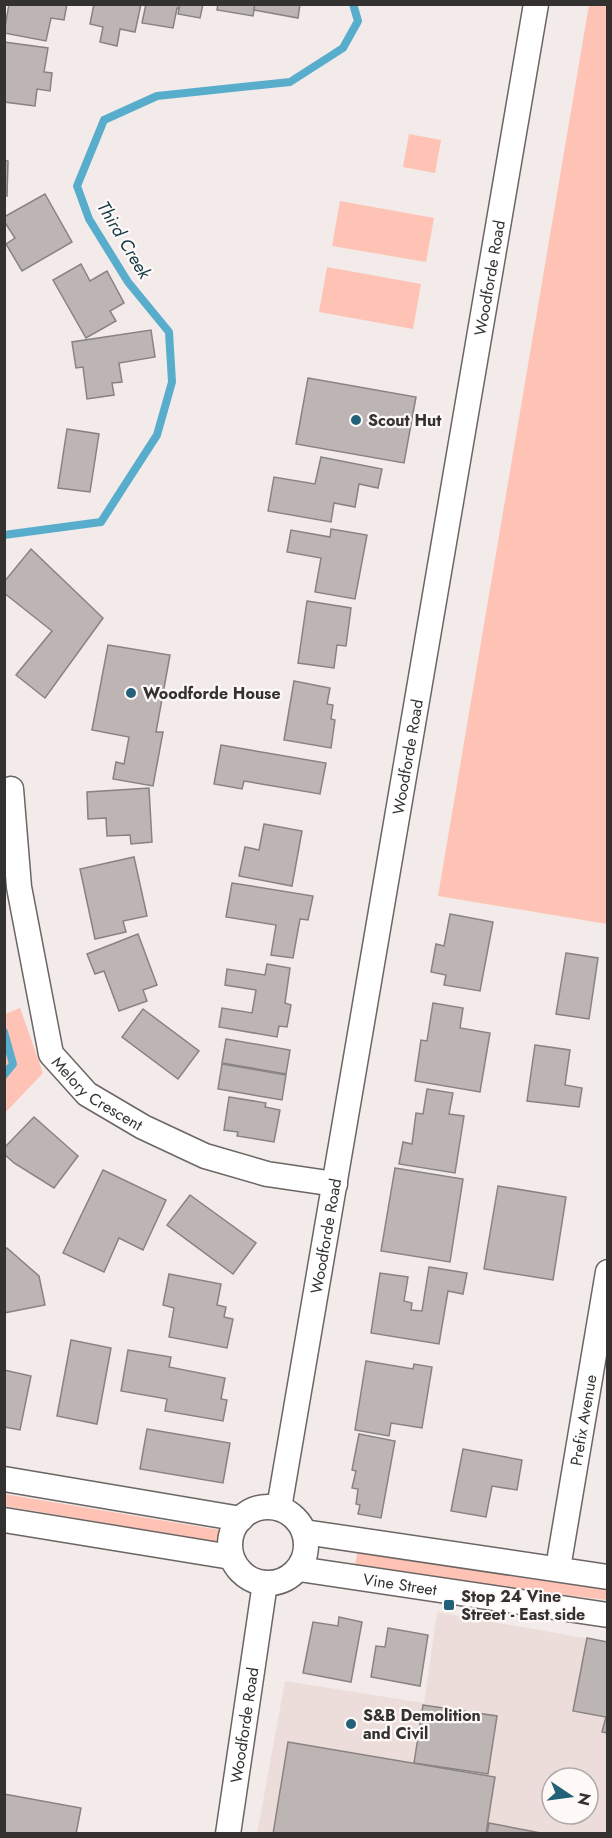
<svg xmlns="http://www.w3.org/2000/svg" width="612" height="1838" font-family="Jost,sans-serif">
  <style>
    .built { fill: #ecddda; fill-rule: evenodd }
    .green { fill: #fec3b4 }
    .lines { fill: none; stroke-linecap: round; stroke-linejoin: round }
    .stream { stroke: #59adcc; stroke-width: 8 }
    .building { fill: #bcb5b4; stroke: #888280; stroke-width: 1.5 }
    .street-casing { stroke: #6b6564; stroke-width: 27 }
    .street { stroke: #fff; stroke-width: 24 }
    .poi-dot { fill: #226177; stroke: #fef9f7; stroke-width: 2 }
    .labels { text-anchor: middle; stroke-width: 4.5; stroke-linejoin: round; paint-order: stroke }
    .street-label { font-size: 16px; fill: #343231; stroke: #fef9f7 }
    .poi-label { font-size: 16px; font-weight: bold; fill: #343231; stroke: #fef9f7; text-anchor: start }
    .water-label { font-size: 18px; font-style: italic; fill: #123846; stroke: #fef9f7 }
  </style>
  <rect width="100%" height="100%" fill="#f2ebe9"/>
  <path class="built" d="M 437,1612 L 607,1642 L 607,1833 L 257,1834 L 285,1681 L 424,1703 ZM 552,1778 L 588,1778 L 588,1814 L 552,1814 Z"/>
  <g class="green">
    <polygon points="589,5 608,5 607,924 438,896"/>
    <polygon points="409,134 441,140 435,173 403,167"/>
    <polygon points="340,201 434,218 426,262 332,246"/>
    <polygon points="327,267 421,284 413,329 319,312"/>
    <polygon points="20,1008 43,1073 5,1113 5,1014"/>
    <polygon points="4,1494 220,1530 218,1542 5,1506"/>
    <polygon points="358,1550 607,1590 607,1600 354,1569"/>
  </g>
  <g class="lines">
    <g class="stream">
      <polyline points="4,535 101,522 157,435 172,382 169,332 128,282 89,219 77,186 104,120 157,96 290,82 343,48 358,21 353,4"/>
      <polyline points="4,1032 13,1064 4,1075"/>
    </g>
  </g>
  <g class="building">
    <polygon points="9,4 67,4 64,20 51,18 46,41 4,33"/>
    <polygon points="94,4 141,4 135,32 120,29 117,46 100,42 103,27 90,24"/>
    <polygon points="146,4 180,4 179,9 177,8 173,28 142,23"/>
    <polygon points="180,4 203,4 200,18 178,14"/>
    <polygon points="218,4 255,4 253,16 217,10"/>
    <polygon points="255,4 300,4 298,18 254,10"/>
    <polygon points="4,42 48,48 44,72 52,73 50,91 37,89 35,106 4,102"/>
    <polygon points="4,160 8,161 7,196 4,196"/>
    <polygon points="45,194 72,242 22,271 6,244 15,238 4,221 4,217"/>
    <polygon points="81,264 90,281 107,271 124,303 110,311 116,321 86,338 53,280"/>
    <polygon points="151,330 155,357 119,363 122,382 112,383 114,395 87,399 83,367 76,368 72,342"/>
    <polygon points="308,378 416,397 404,463 296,444"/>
    <polygon points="67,429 99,434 90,492 58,488"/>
    <polygon points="321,457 382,469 378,488 359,484 355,507 334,503 331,522 268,511 274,477 315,484"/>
    <polygon points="331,529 367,535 355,599 315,592 321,558 287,552 291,530 330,537"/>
    <polygon points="31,549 103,618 45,698 16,675 52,631 4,593 4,582"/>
    <polygon points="307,601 351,608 346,646 337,645 334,668 298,663"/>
    <polygon points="108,645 170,655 156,732 163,732 153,786 113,779 116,762 124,764 129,737 92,730"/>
    <polygon points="294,681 330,688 327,704 333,705 331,719 335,720 331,748 284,740"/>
    <polygon points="221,745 326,763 320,794 244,781 242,789 214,784"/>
    <polygon points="149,788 152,842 131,844 130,835 107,836 106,818 88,819 87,792"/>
    <polygon points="264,824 302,831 292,886 239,876 245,847 259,850"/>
    <polygon points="134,857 147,916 123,921 126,932 95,939 80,869"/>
    <polygon points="232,883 313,896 308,920 300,919 293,958 271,955 276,925 226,917"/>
    <polygon points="450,914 493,922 480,991 444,985 446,975 431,972 436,944 444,946"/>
    <polygon points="138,934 157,985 143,990 147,1001 119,1011 104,971 95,974 87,954"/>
    <polygon points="566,953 598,958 589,1019 556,1014"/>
    <polygon points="267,964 290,968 285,1003 291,1005 287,1027 279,1026 277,1037 219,1027 222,1008 252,1013 256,990 225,985 227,969 265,975"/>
    <polygon points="433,1003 463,1008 460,1028 490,1033 480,1092 415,1081 421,1040 427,1041"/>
    <polygon points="143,1009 199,1051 178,1079 122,1037"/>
    <polygon points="226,1039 290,1050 286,1074 222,1063"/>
    <polygon points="535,1045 570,1050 565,1085 582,1088 579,1107 527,1101"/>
    <polygon points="222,1064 286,1075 282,1100 218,1089"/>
    <polygon points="427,1089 453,1093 449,1114 464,1116 455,1173 399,1164 403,1142 412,1144 416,1113 423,1114"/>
    <polygon points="229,1097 266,1103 265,1107 280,1110 274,1142 237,1136 238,1132 224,1130"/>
    <polygon points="34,1117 78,1156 54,1188 14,1163 4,1154 4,1148"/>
    <polygon points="395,1168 463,1179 450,1262 381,1251"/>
    <polygon points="103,1170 166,1200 143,1250 119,1238 104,1272 63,1253"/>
    <polygon points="498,1186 566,1197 553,1280 484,1269"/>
    <polygon points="190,1195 256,1243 233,1274 167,1225"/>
    <polygon points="7,1248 39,1276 45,1305 4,1313 4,1251"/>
    <polygon points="429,1267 467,1273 463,1294 448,1291 439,1344 371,1333 380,1273 408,1277 404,1301 412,1303 411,1310 422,1311"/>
    <polygon points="169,1274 221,1284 217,1305 226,1307 224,1317 233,1319 227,1348 169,1337 174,1308 163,1305"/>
    <polygon points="71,1340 111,1348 97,1424 57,1416"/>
    <polygon points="128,1350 171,1357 169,1367 225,1378 221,1399 227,1400 223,1421 165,1411 167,1399 121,1391"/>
    <polygon points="366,1361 413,1369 414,1364 432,1367 422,1428 391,1423 389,1436 355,1430"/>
    <polygon points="4,1370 31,1376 20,1430 4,1427"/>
    <polygon points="147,1429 230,1443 223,1483 140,1469"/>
    <polygon points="359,1434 395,1441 381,1518 358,1514 360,1505 356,1504 358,1489 352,1488 356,1471 352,1470"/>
    <polygon points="463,1449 522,1460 517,1490 492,1486 486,1517 451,1511"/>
    <polygon points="339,1617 362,1622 351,1682 303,1673 313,1622 338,1626"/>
    <polygon points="388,1628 428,1635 420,1686 371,1677 376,1646 385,1647"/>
    <polygon points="587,1638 608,1642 608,1733 602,1732 606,1717 573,1711"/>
    <polygon points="423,1705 497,1716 488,1774 414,1763"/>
    <polygon points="288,1742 495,1777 486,1834 273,1834"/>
    <polygon points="4,1794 81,1808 76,1834 4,1834"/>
    <polygon points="489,1823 546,1834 487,1834"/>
  </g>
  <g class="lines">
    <g class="street-casing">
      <g id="street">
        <path id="s1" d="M 11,789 L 19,887 L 51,1054 L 87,1094 L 143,1127 L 205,1156 L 267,1174 L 335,1184"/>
        <polyline points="4,1479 241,1519"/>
        <circle cx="268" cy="1545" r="38"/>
        <path id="s2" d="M 279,1508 L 536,4"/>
        <polyline points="4,1520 231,1557"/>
        <polyline points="304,1532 608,1577"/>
        <path id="s3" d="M 558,1568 L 608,1272"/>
        <path id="s4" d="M 299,1569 L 608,1615"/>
        <path id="s5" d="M 228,1834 L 265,1583"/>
      </g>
    </g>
    <use href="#street" class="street"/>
  </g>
  <g class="poi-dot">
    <circle cx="356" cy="420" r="6"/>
    <circle cx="131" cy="693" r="6"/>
    <rect x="443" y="1599" width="12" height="12" rx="3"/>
    <circle cx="351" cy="1724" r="6"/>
  </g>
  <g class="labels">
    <g class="street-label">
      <text dy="6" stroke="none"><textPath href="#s2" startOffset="1248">Woodforde Road</textPath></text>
      <text dy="6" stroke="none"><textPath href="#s2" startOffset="762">Woodforde Road</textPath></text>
      <text dy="6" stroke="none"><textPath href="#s1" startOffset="330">Melory Crescent</textPath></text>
      <text dy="6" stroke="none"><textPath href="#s2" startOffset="276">Woodforde Road</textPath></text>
      <text dy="6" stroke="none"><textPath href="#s3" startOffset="150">Prefix Avenue</textPath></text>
      <text dy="6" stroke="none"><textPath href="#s4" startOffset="102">Vine Street</textPath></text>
      <text dy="6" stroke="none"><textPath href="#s5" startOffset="110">Woodforde Road</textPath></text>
    </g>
    <g class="poi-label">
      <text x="368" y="426">Scout Hut</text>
      <text x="143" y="699">Woodforde House</text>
      <text x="461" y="1602">Stop 24 Vine<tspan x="461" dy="18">Street - East side</tspan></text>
      <text x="363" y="1721">S&amp;B Demolition<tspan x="363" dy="18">and Civil</tspan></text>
    </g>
    <g class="water-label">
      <text transform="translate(124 240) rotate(59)" y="6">Third Creek</text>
    </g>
  </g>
  <rect width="612" height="1838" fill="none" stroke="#343231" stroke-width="12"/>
  <g transform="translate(570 1796) rotate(103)"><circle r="28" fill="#fef9f7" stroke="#ada9a8" stroke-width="1.5"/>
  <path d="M0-4.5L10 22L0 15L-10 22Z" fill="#226177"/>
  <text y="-9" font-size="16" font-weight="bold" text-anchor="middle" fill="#343231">N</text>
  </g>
</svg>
